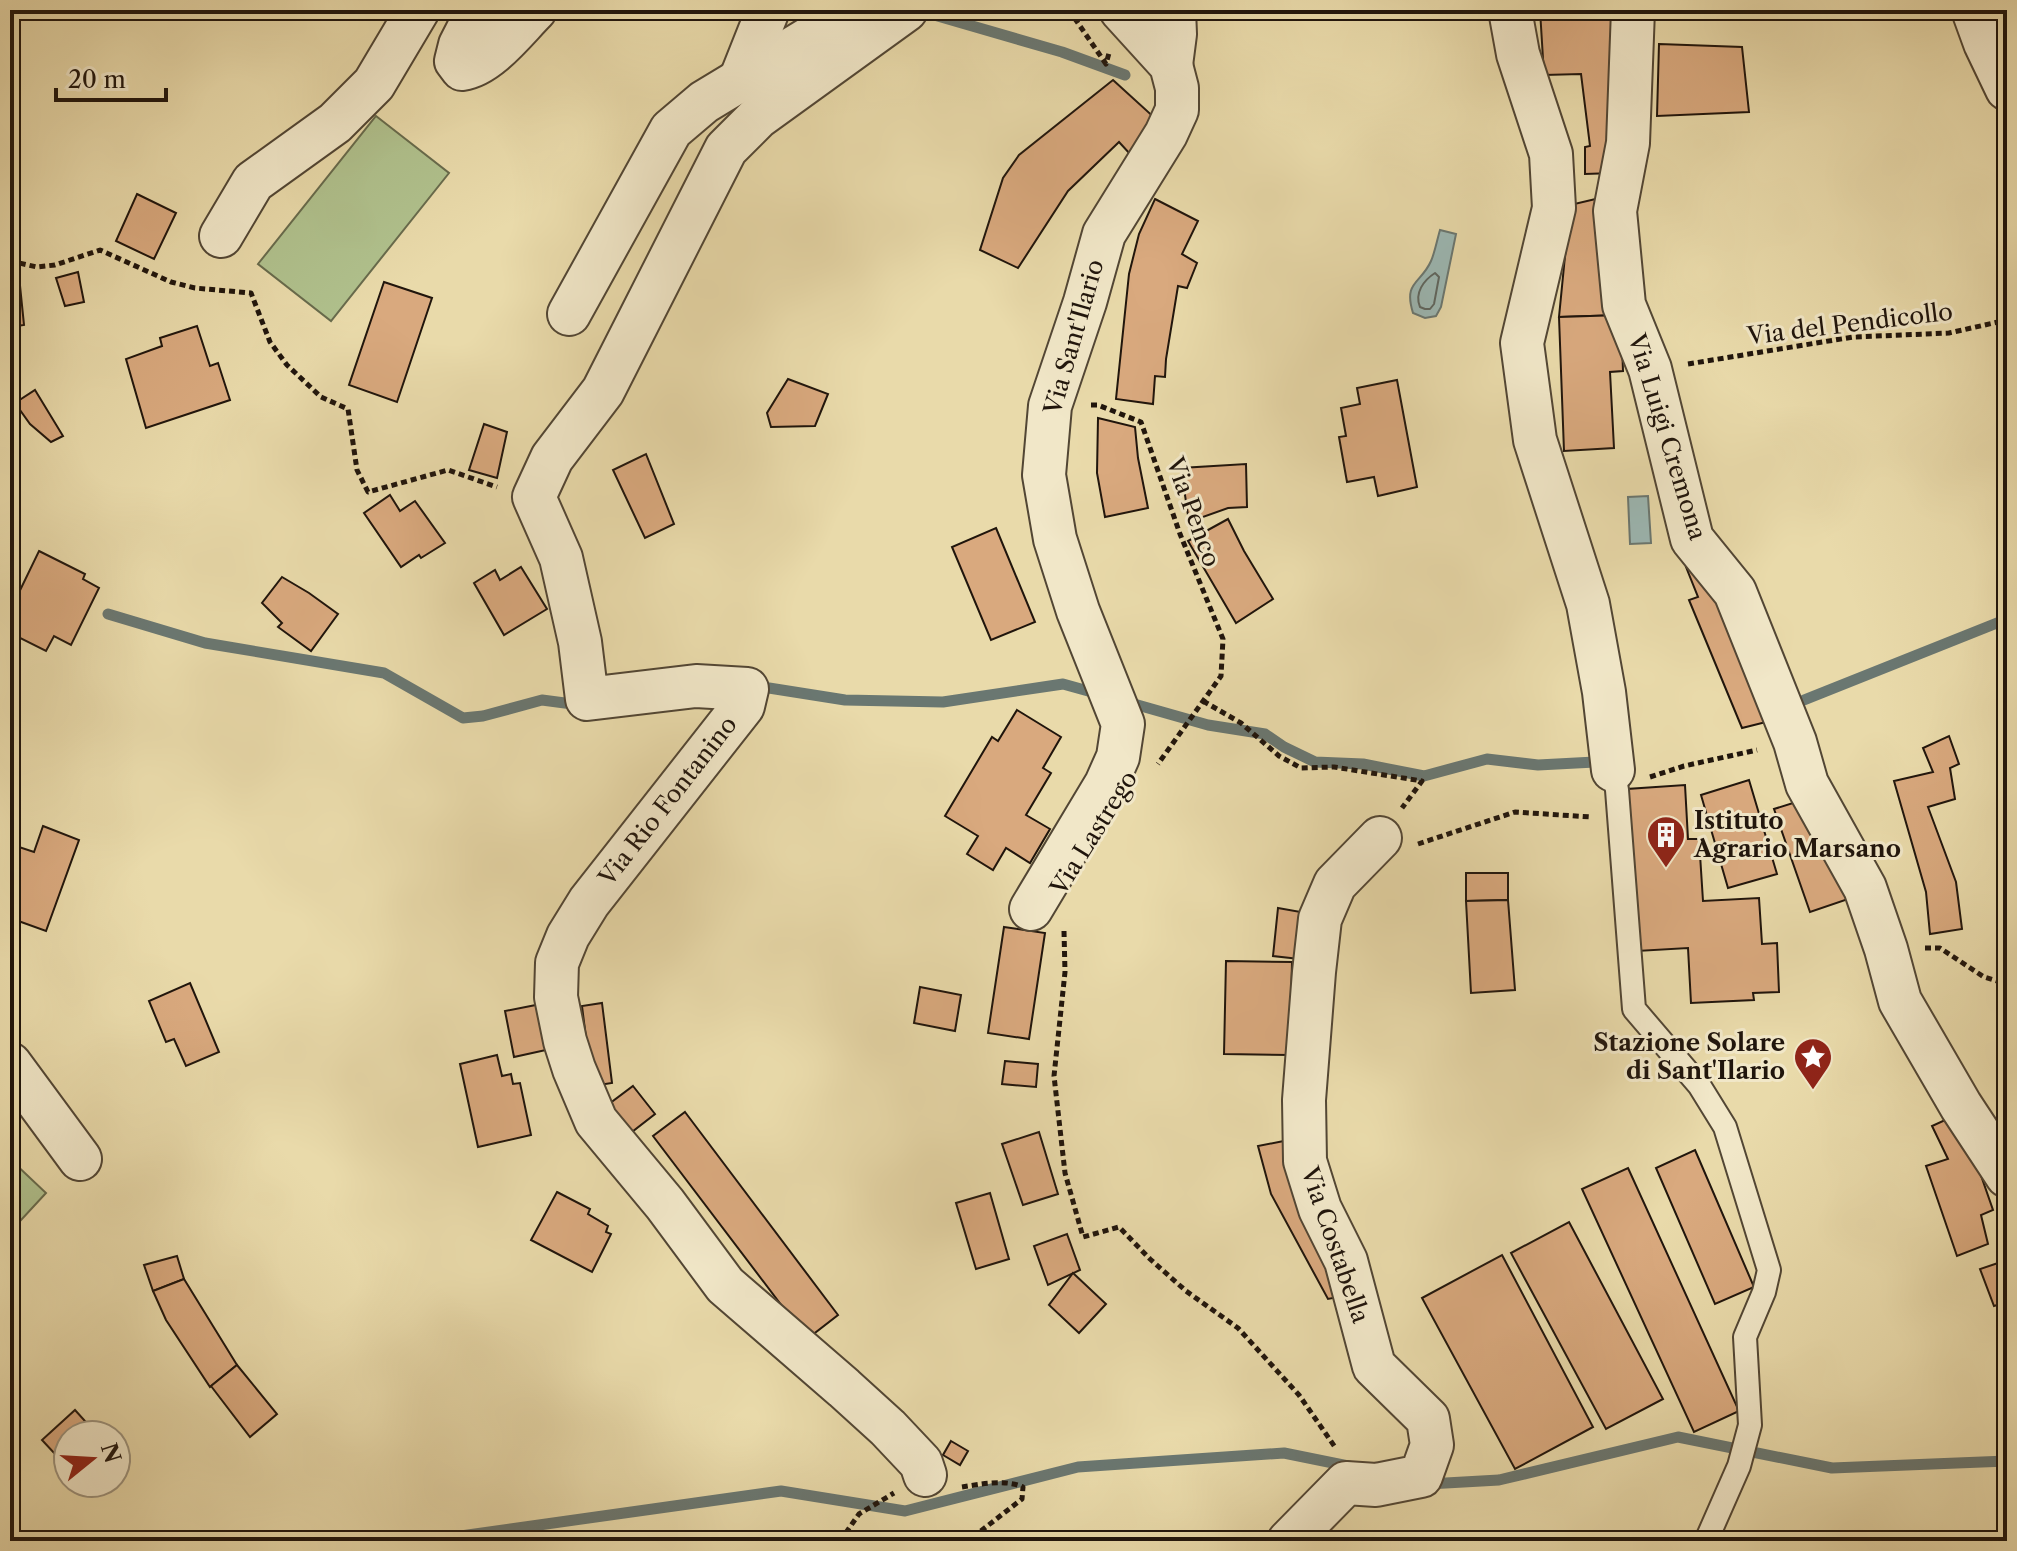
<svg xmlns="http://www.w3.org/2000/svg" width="2017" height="1551" font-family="'Libre Caslon Text',serif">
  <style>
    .green { fill: #b0c18d; stroke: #686b4c; stroke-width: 2 }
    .water { fill: #9cb8b4; stroke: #6a7771; stroke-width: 2 }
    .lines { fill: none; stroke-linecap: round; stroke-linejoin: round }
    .shore { stroke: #5e6660; stroke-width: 2 }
    .stream { stroke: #6a7771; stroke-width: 11 }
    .building { fill: #d9a97e; stroke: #20150c; stroke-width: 2 }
    .lane-casing { stroke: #524634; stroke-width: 26 }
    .street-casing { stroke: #524634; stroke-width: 46 }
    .path { stroke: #20150c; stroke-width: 5; stroke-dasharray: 6 4; stroke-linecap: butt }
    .lane { stroke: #f1e7c8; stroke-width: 22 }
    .street { stroke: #f1e7c8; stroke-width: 42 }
    .labels { text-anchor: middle; stroke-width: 6; stroke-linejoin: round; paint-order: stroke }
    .street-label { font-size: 24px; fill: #20150c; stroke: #f1e7c8 }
    .poi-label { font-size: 24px; font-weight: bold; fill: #20150c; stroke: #f1e7c8; text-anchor: start }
  </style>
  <rect width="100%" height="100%" fill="#e9daaa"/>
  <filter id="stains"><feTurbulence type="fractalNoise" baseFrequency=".0025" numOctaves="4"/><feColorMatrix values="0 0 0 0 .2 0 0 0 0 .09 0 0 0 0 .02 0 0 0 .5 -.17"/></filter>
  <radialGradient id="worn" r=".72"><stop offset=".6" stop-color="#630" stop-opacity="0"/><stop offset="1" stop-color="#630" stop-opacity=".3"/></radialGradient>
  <g class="green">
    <polygon points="376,116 449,173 331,321 258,264"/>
    <polygon points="10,1159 46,1193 10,1232"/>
  </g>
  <g class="water">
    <path d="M 1440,230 L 1456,234 L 1441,307 L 1436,316 L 1425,318 L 1413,313 C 1403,281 1421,284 1431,261 C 1435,252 1437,240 1440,230 Z"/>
    <polygon points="1648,496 1651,543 1630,544 1628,497"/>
  </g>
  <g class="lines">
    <path class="shore" d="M 1435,273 L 1439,277 L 1434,304 L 1430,309 L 1425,309 L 1420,307 C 1414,293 1424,280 1435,273 Z"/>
    <g class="stream">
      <polyline points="917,10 1062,52 1125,75"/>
      <polyline points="108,614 205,643 384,673 463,718 483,716 542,700 580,705"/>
      <polyline points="756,690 769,688 845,700 943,702 1063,684 1099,694"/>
      <polyline points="1804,700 2007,619"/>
      <polyline points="1127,702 1208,725 1265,734 1284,747 1315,762 1363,764 1424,776 1487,759 1538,765 1595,762"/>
      <polyline points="1428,1484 1499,1480 1678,1437 1832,1468 2007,1461"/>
      <polyline points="425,1541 781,1491 905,1511 1078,1467 1284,1453 1353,1467"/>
    </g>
  </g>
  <g class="building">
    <polygon points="1540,10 1623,10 1614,173 1585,174 1585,147 1590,146 1581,74 1544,75"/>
    <polygon points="1659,44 1742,47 1749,112 1657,116"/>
    <polygon points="1113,80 1157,120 1130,154 1119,142 1068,191 1018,268 980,250 1003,178 1019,155"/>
    <polygon points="137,194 176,213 154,259 116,241"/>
    <polygon points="1604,197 1621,315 1559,317 1570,205"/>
    <polygon points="1155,199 1198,221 1182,254 1197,263 1187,288 1178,286 1166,359 1165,377 1155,376 1153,404 1116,399 1129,274 1139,234"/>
    <polygon points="10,266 18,266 24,325 10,327"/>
    <polygon points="78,272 84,302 65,306 56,278"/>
    <polygon points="384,282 432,298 397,402 349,385"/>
    <polygon points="1621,315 1623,371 1610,372 1614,448 1564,451 1559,317"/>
    <polygon points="197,326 210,366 218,363 230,400 146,428 126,359 162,346 160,338"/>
    <polygon points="788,379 828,394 815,426 771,427 767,413"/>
    <polygon points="1397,380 1417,487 1378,496 1374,477 1347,482 1339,437 1346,436 1341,408 1360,404 1357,388"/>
    <polygon points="35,390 63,436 51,442 30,424 15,403"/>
    <polygon points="1098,418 1135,427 1138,458 1148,508 1105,517 1097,473"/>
    <polygon points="484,424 507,432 497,478 469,470"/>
    <polygon points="646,454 674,524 645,538 613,470"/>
    <polygon points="1246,464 1247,507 1228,508 1189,522 1181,468"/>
    <polygon points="390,495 400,511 415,501 445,543 421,558 419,555 401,567 364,513"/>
    <polygon points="1228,519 1244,551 1273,599 1236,623 1188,541"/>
    <polygon points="996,528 1035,622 991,640 952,547"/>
    <polygon points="39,551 85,574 83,579 99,588 71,645 54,636 46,651 10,633 10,611"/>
    <polygon points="1702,562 1782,718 1742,728 1689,600 1698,597 1686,567"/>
    <polygon points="521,567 547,609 504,635 474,583 495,570 500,580"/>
    <polygon points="282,577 309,593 338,614 311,651 278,627 282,623 262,603"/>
    <polygon points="1017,710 1061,737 1043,768 1051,773 1026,815 1050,829 1030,863 1006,848 993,870 967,854 978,836 945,816 992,737 998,741"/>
    <polygon points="1949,736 1959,764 1950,768 1955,799 1928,807 1956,882 1962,929 1930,934 1926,892 1894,781 1933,772 1923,748"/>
    <polygon points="1749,780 1777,874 1728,888 1701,795"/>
    <polygon points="1685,785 1688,839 1699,839 1703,901 1759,898 1762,944 1777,943 1779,992 1753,993 1754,1000 1691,1003 1688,948 1637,951 1627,789"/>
    <polygon points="1809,798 1860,895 1810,912 1774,809"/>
    <polygon points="43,826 79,840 46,931 10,918 10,854 13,845 34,852"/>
    <polygon points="1466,873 1508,873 1508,900 1466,901"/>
    <polygon points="1508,900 1515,990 1471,993 1466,901"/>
    <polygon points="1278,908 1312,914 1308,960 1273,956"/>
    <polygon points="1004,927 1045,933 1029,1039 988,1033"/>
    <polygon points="1226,961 1292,962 1290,1055 1224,1054"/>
    <polygon points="190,983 219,1052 186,1066 174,1039 166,1042 149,1001"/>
    <polygon points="920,987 961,995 955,1031 914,1023"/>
    <polygon points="546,1003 555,1048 514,1057 505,1011"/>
    <polygon points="602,1003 612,1083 592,1086 582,1006"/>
    <polygon points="497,1055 502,1076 511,1074 513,1084 520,1083 531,1135 478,1147 460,1064"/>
    <polygon points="1005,1061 1038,1064 1036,1087 1002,1084"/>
    <polygon points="633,1086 655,1114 619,1142 597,1113"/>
    <polygon points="685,1112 838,1315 807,1339 653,1136"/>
    <polygon points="1956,1115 1970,1144 1993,1210 1981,1215 1988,1244 1957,1256 1926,1166 1948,1159 1932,1126"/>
    <polygon points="1039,1132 1058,1194 1023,1205 1002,1144"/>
    <polygon points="1299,1138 1349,1295 1328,1299 1271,1194 1258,1146"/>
    <polygon points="1695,1150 1754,1287 1715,1304 1656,1168"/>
    <polygon points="1628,1168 1739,1411 1694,1432 1582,1189"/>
    <polygon points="557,1192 590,1209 588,1214 608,1226 606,1232 611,1234 592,1272 531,1240"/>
    <polygon points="990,1193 1009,1259 976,1269 956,1203"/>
    <polygon points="1569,1222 1663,1399 1606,1429 1511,1253"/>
    <polygon points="1067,1234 1080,1270 1048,1285 1034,1246"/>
    <polygon points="1502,1255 1593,1427 1515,1469 1422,1298"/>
    <polygon points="177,1256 184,1279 153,1291 144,1265"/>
    <polygon points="2007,1260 2007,1302 1994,1306 1980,1269"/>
    <polygon points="1073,1273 1106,1304 1079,1333 1049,1305"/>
    <polygon points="184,1279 237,1365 210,1387 166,1320 153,1291"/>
    <polygon points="237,1365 277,1414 250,1437 211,1386"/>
    <polygon points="75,1410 94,1431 91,1435 68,1435 68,1468 42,1440"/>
    <polygon points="951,1441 968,1451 960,1465 943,1455"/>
  </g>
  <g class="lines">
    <g class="lane-casing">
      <polyline id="lane" points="1613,770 1617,790 1634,1009 1699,1085 1725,1127 1769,1270 1764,1292 1745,1337 1750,1425 1739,1466 1706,1541"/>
    </g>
    <g class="street-casing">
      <g id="street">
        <path d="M 478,10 L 460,45 L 456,61 L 462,69 C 489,65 516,29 535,10"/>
        <polyline points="906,10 758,117 726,149 603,391 552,458 534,497 561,558 580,642 587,699 696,686 747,689 743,706 589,902 568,936 557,963 556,997 565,1041 574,1069 596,1121 665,1204 725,1285 844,1388 888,1428 921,1463 925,1475"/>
        <polyline points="1510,10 1518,54 1551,154 1554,208 1522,343 1535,440 1588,604 1604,692 1613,770"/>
        <polyline points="1633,10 1628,143 1615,211 1624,305 1650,369 1692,539 1735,592 1795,742 1807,784 1865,888 1886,949 1900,1001 1961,1106 2007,1176"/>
        <polyline points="1973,10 1985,43 2007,89"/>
        <polyline points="1171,65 1175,34 1174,10"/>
        <polyline points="741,78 768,10"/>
        <polyline points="221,236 253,182 335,123 374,84 418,10"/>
        <polyline points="569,314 671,130 704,102 833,24 841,10"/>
        <polyline points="1031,909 1106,784 1118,757 1123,724 1078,611 1055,539 1044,475 1050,406 1085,302 1104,234 1166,134 1177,110 1177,88 1171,65 1121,10"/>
        <polyline points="10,1064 80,1159"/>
        <polyline points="1289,1541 1346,1483 1376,1485 1421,1476 1432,1445 1428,1419 1374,1366 1346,1261 1320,1209 1305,1161 1304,1100 1314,972 1320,919 1335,884 1380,838"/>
      </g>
    </g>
    <g class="path">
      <polyline points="1069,10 1106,64 1109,53"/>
      <polyline points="10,261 37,267 55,265 100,250 171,282 195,288 251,293 270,342 287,365 321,397 348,409 357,470 368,492 448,470 497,487"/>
      <polyline points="1688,364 1853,337 1949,333 2007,320"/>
      <polyline points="1091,405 1098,405 1141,422 1180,534 1223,639 1221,676 1158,764"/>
      <polyline points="1203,701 1241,723 1279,756 1301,768 1334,767 1422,781 1402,808"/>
      <polyline points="1650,777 1684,766 1757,750"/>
      <polyline points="1418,844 1515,812 1591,817"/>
      <polyline points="1064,931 1065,972 1054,1076 1065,1173 1083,1237 1119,1227 1150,1259 1186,1291 1238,1328 1299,1395 1335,1447"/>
      <polyline points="1925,948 1940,948 1984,977 2007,984"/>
      <path d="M 962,1487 C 981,1484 1005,1479 1023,1487 L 1022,1499 L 968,1541"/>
      <polyline points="840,1541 859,1514 894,1493"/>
    </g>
    <use href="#lane" class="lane"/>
    <use href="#street" class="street"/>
  </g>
  <defs>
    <g id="building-pin" transform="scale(2)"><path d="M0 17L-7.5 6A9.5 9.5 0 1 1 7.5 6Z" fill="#8f2418" stroke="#f1e7c8"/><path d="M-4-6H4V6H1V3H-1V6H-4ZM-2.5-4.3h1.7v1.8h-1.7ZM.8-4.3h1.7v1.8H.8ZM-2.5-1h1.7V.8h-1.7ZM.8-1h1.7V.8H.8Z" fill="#fff"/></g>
    <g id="sight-pin" transform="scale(2)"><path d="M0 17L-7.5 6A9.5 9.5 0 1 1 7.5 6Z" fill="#8f2418" stroke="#f1e7c8"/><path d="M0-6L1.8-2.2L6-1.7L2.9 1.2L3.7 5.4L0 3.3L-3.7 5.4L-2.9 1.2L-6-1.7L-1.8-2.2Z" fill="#fff"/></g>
  </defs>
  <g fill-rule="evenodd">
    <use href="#building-pin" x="1666" y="835"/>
    <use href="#sight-pin" x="1813" y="1057"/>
  </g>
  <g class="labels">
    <g class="street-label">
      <text transform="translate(1850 324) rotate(-7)" y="8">Via del Pendicollo</text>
      <text transform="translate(1074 337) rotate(-74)" y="8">Via Sant'Ilario</text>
      <text transform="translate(1667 437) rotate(73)" y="8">Via Luigi Cremona</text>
      <text transform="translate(1193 512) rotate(70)" y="8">Via Penco</text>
      <text transform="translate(668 801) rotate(-52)" y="8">Via Rio Fontanino</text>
      <text transform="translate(1094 833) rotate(-58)" y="8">Via Lastrego</text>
      <text transform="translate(1335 1245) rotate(71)" y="8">Via Costabella</text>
    </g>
    <g class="poi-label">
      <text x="1694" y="829">Istituto<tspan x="1694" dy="28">Agrario Marsano</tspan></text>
      <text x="1785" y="1051" text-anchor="end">Stazione Solare<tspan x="1785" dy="28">di Sant'Ilario</tspan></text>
    </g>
  </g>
  <rect width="2017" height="1551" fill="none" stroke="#e9daaa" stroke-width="40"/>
  <rect x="12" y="12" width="1993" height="1527" fill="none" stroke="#20150c" stroke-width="4"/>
  <rect x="20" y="20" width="1977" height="1511" fill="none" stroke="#20150c" stroke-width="2"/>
  <g transform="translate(92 1459) rotate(72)"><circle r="38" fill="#f1e7c8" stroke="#9d937d" stroke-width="2"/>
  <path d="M0-6L14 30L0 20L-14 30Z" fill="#8f2418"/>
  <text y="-12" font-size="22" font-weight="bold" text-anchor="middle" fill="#20150c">N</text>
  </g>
  <path d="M56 88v12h110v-12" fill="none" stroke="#20150c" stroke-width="4"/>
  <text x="68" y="88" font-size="24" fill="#20150c" stroke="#f1e7c8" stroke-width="6" paint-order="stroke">20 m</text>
  <rect width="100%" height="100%" filter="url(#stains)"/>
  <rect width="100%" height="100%" fill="url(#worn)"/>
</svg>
